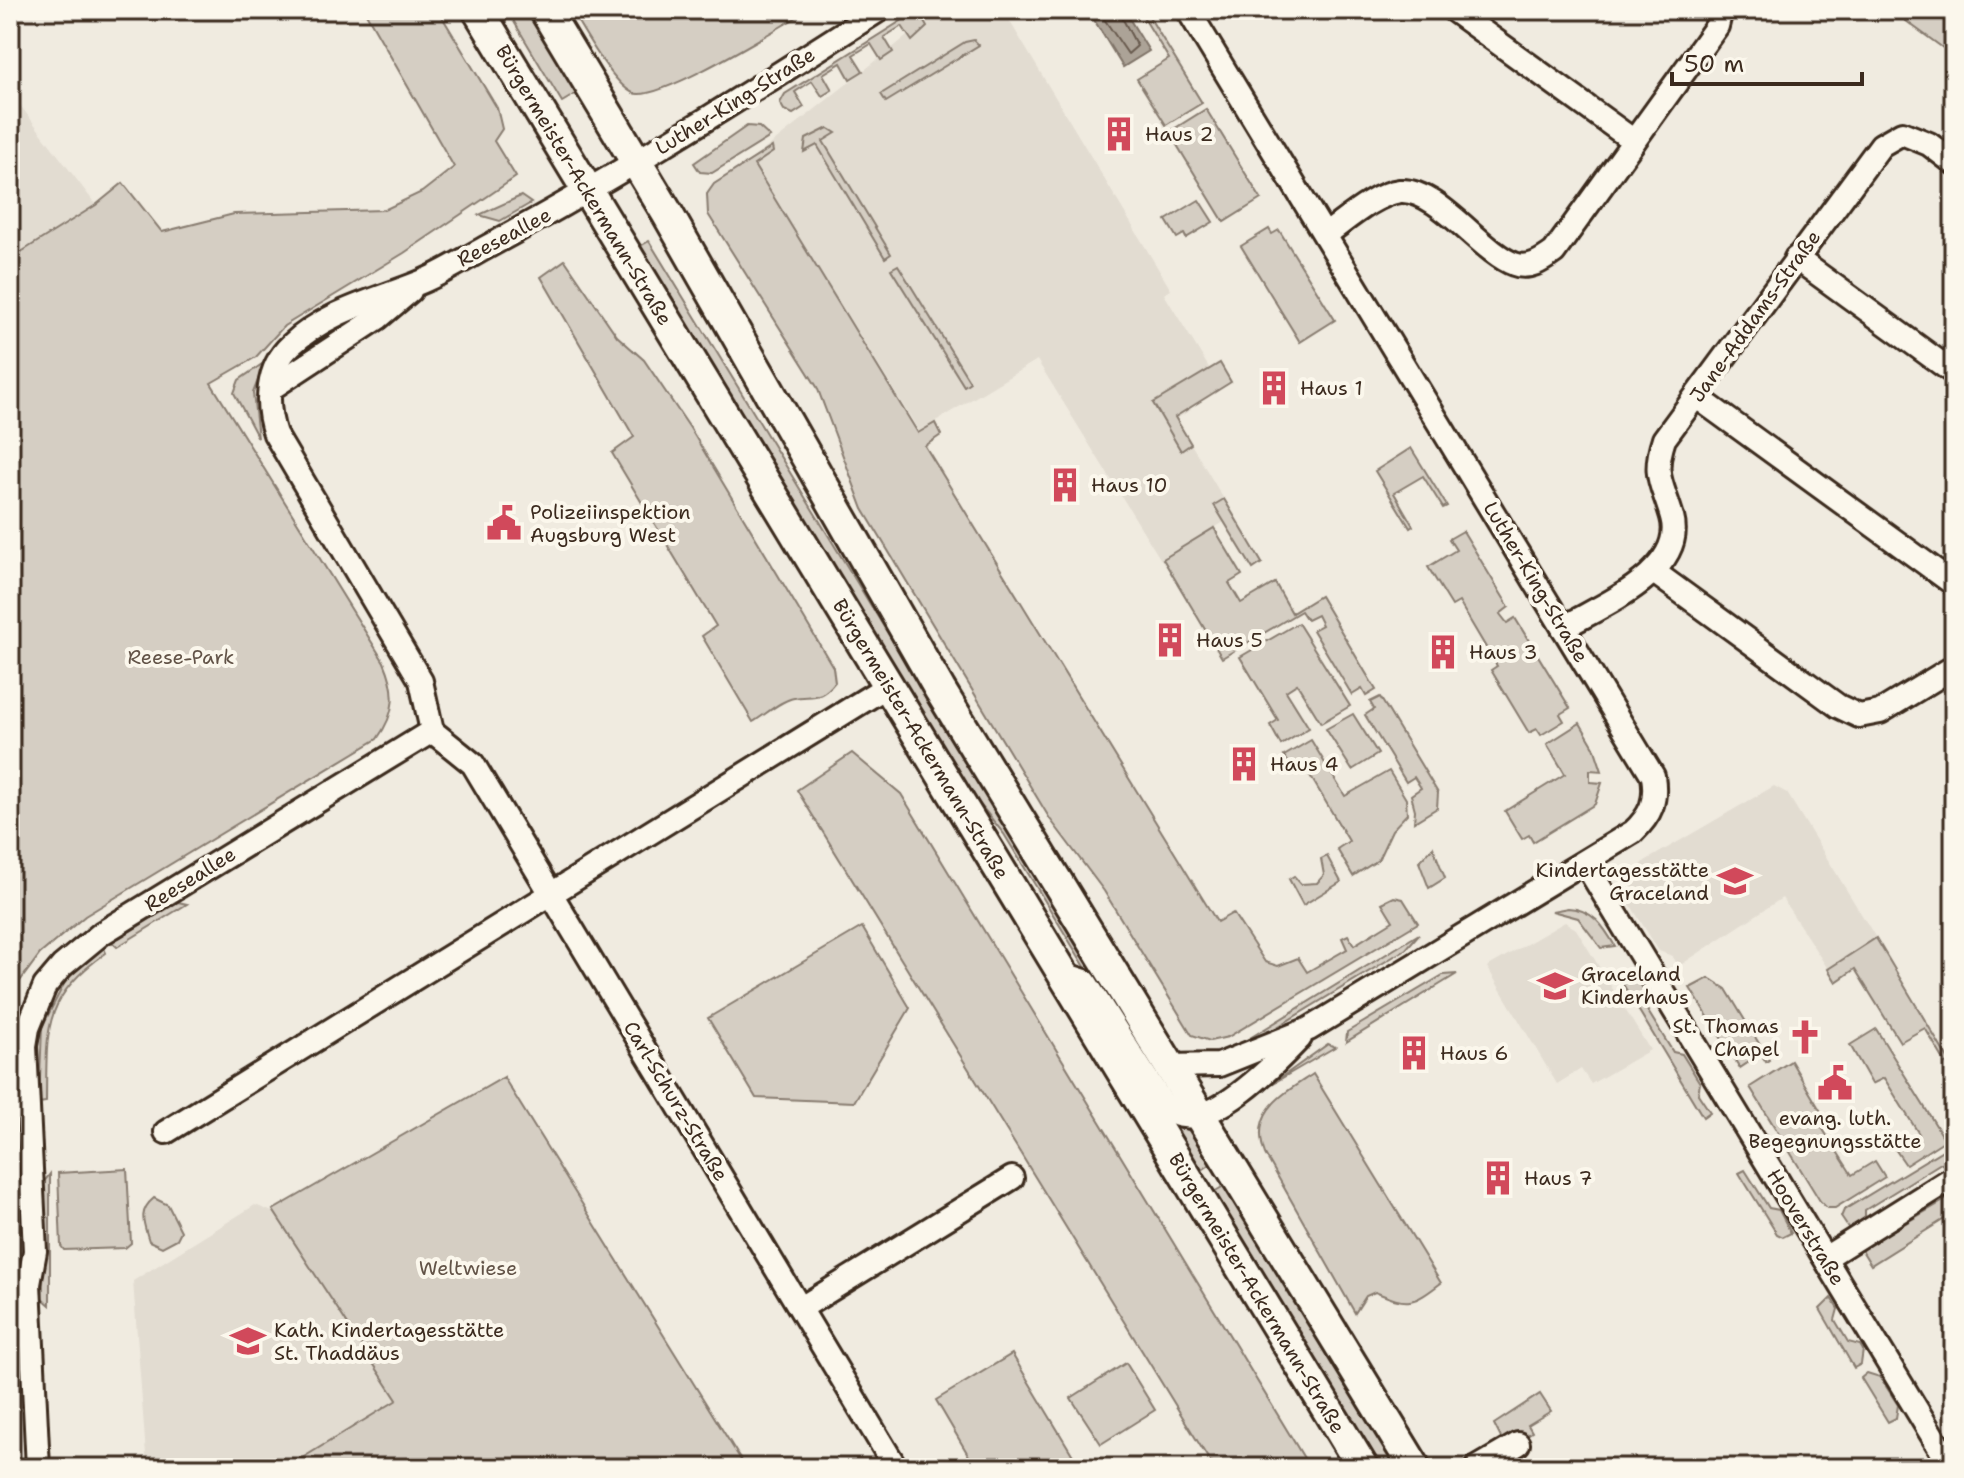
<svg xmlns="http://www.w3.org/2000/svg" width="1964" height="1478" font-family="'Shantell Sans',sans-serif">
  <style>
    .built { fill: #e2dcd1 }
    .green { fill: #d5cec3; stroke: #887c70; stroke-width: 2 }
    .water { fill: #aca397; stroke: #7f7367; stroke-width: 2 }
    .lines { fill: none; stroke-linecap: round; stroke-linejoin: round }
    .shore { stroke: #685a4e; stroke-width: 2 }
    .street-casing { stroke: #3b2a1e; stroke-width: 28 }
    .secondary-casing { stroke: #3b2a1e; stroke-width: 36 }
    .street { stroke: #fbf7ec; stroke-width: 22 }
    .secondary { stroke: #fbf7ec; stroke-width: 30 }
    .labels { text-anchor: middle; stroke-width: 8; stroke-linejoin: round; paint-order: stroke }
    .street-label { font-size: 20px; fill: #3b2a1e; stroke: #fbf7ec }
    .poi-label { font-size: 20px; fill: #3b2a1e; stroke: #fbf7ec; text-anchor: start }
    .park-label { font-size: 20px; fill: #625347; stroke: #fbf7ec }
  </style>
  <rect width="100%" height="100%" fill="#f0ebe0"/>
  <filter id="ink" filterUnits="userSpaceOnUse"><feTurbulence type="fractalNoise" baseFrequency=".0125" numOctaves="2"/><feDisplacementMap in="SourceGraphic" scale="16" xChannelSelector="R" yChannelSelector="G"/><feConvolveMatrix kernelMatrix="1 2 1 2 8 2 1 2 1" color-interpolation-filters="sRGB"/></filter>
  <g filter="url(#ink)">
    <g class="built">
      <polygon points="940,10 1003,10 1171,290 1164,294 1211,371 1180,390 1191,410 1176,419 1234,516 1161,560 1037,360 919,431 751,160"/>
      <polygon points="10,92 96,205 10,259"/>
      <polygon points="1774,786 1787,793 1876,938 1828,969 1782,898 1679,966 1672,956 1659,951 1628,901 1627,885 1631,877 1645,861"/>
      <polygon points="1565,922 1576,929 1650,1050 1591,1084 1581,1069 1557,1084 1487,967"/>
      <polygon points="255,1205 275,1213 398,1400 286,1468 147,1468 133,1281"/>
    </g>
    <g class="green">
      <path d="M 364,10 L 438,10 L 497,108 L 502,129 L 494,141 L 516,177 L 404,253 L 284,326 L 256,357 L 211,383 L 384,662 C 397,692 396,713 377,739 L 85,916 L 40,954 L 15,988 L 10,1007 L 10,259 L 96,205 L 123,183 L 162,232 L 234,214 L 384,210 L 422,192 L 454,167 Z"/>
      <polygon points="507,10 529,10 577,93 562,102"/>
      <path d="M 571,10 L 809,10 C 781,26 657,104 633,93 C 613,84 583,30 571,10 Z"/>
      <polygon points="1139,10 1145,10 1202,103 1166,125 1137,79 1169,59"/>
      <polygon points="1891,10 1954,10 1954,56"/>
      <polygon points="920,15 927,27 912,41 902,26 884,37 893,52 881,60 871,44 853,55 863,71 850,79 841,63 823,74 832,90 822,96 812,81 795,92 804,107 793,114 784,110 780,103 785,94 909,16"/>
      <polygon points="974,40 979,45 886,102 881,94 965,42"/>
      <polygon points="1206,109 1261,199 1224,222 1169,132"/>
      <polygon points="747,126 759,127 770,137 712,173 700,172 694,163"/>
      <polygon points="828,128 836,133 823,141 891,254 885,258 817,145 804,152 806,139"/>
      <polygon points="772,147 773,152 754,165 918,433 935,423 941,435 925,446 1217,922 1233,913 1265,962 1278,966 1298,958 1307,972 1347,949 1342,938 1348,935 1354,945 1393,921 1382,903 1394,897 1403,899 1418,923 1228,1037 1210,1041 1192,1035 1104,891 1050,819 863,509 817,387 708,214 707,194 714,184"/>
      <polygon points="521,196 531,203 500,221 479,215"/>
      <polygon points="1199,200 1213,222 1186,238 1184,234 1177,238 1166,220"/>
      <polygon points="1269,229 1272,234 1279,230 1335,320 1300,342 1241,246"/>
      <polygon points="649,241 1155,1072 1151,1075 1004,834 965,786 637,248"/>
      <path d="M 565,260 L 617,336 L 644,360 L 690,428 L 833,667 L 835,682 C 821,700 814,695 794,698 C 781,700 765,715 753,722 L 702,636 L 716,626 L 612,453 L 634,437 L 541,277 Z"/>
      <polygon points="898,265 970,382 964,386 891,269"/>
      <polygon points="265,362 253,393 258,438 234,393 239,380"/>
      <polygon points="1220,363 1231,382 1175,417 1191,444 1181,451 1153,403"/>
      <polygon points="1411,448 1447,506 1443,508 1423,476 1394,493 1413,526 1410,528 1375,471"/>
      <polygon points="1224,499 1262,563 1253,569 1214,505"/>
      <polygon points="1214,528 1242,575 1229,583 1241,603 1275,583 1292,613 1320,596 1376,690 1366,696 1362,689 1352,695 1313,630 1322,625 1317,615 1307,620 1301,611 1222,658 1163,559"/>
      <polygon points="1463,531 1509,607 1500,614 1507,623 1515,618 1570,708 1560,714 1564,721 1541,735 1537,729 1529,733 1491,670 1497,666 1459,602 1452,606 1428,567 1456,550 1449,539"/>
      <polygon points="1298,623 1350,706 1321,723 1297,684 1286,691 1309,728 1281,745 1270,725 1278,720 1240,657"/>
      <polygon points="1380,697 1438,793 1437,808 1414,822 1415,810 1411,795 1421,788 1414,777 1406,782 1365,715 1374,709 1370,702"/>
      <polygon points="1353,714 1378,754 1352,770 1326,729"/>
      <polygon points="1580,723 1594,747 1602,771 1590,770 1590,782 1602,783 1595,804 1533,842 1529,835 1522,839 1505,811 1565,774 1547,744"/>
      <polygon points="1311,740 1345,796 1389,771 1406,799 1407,814 1392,830 1378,860 1353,876 1337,849 1349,841 1305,767 1295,772 1284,756"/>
      <polygon points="852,753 901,794 1310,1468 1214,1468 797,790"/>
      <polygon points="1433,847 1445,878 1429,888 1419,862"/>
      <polygon points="1327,856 1341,882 1303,905 1289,879 1294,876 1301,884 1317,883 1324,875 1321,859"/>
      <polygon points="178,902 187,904 117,947 109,939 119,938"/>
      <path d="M 1568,908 C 1593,909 1604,927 1615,946 L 1601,948 L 1578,918 L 1552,911 Z"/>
      <polygon points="862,927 910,1008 854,1102 756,1098 708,1018"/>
      <polygon points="1419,934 1406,949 1264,1035 1227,1052"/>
      <polygon points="1876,938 1954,1069 1954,1077 1925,1028 1900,1042 1855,969 1836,982 1828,969"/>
      <path d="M 102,943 L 106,953 C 41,999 47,1031 46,1102 L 39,1103 L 42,1027 L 65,982 Z"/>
      <polygon points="1631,970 1647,995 1644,1005 1673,1052 1682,1054 1700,1083 1698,1094 1710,1112 1703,1117 1621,981"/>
      <polygon points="1457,974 1346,1042 1347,1032 1443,975"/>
      <polygon points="1709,978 1726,989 1769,1060 1766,1062 1761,1054 1740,1068 1690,988"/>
      <polygon points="1876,1029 1945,1140 1906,1165 1895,1149 1919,1134 1884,1078 1872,1084 1850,1045"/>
      <polygon points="1328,1044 1335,1047 1272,1084"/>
      <polygon points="1791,1061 1823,1115 1817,1120 1852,1175 1875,1161 1885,1177 1835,1208 1827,1208 1820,1201 1750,1087"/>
      <path d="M 1313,1074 L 1441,1283 C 1412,1305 1409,1306 1375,1292 L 1366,1296 L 1355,1313 L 1265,1154 C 1249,1111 1282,1095 1313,1074 Z"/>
      <polygon points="504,1077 504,1078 746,1468 286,1468 397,1400 273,1210"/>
      <polygon points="1170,1124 1191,1131 1211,1164 1199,1172"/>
      <polygon points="1951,1145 1954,1164 1947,1169 1941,1163 1865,1210 1865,1219 1849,1229 1841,1217 1844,1210"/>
      <polygon points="127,1169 131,1243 125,1248 64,1250 61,1246 58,1173"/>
      <polygon points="1745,1170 1769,1208 1779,1210 1791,1233 1783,1237 1777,1234 1739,1173"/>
      <polygon points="50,1174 50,1305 42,1298 46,1240 43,1183"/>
      <polygon points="1224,1186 1396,1468 1380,1468 1212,1193"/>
      <polygon points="1954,1195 1954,1213 1871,1265 1861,1249"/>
      <path d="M 154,1198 L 168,1205 L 181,1231 L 177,1239 L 162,1247 L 149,1241 C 143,1222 138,1211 154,1198 Z"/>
      <polygon points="1831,1298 1838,1309 1835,1320 1848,1342 1860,1345 1863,1350 1861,1364 1854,1368 1820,1309"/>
      <polygon points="1012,1354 1078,1464 1072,1468 976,1468 936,1400"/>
      <polygon points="1126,1363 1155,1410 1101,1444 1071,1398"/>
      <polygon points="1867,1373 1880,1377 1898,1405 1896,1418 1888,1422 1861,1378"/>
      <polygon points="1540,1394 1551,1411 1528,1425 1532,1432 1506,1448 1494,1424"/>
    </g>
    <polygon class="water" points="1088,10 1124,10 1149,51 1123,67"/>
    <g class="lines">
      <polyline class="shore" points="1098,10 1128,54 1137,46 1118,10"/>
      <g class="street-casing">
        <g id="street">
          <polyline points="1453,10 1634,141"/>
          <path d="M 1325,235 C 1345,221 1375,194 1400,191 C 1437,188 1481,252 1514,264 C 1529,270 1543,260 1554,252 L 1717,26 L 1721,10"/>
          <polyline points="1796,258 1954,373"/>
          <polyline points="270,389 378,318 410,291"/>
          <polyline points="1697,397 1954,584"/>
          <polyline points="1654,572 1838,706 1859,716 1880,712 1954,667"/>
          <path d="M 1563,628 C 1602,605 1687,571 1672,517 C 1662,482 1652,476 1664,439 L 1881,145 L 1902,133 L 1929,144 L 1954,163"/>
          <polyline points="432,731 473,764 896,1468"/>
          <polyline points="1585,863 1952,1468"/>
          <path d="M 1063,974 L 1085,981 L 1161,1101 C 1165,1104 1171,1112 1175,1114 C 1212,1130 1277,1062 1300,1038"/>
          <path d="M 1169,1066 L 1219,1065 L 1309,1029 L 1633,832 C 1651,815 1657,801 1653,776 L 1188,10"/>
          <polyline points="166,1132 889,685"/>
          <polyline points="1825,1258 1954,1177"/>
          <polyline points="801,1308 1012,1178"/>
          <path d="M 38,1468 L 29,1284 L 35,1251 L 25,1046 L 28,1028 L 45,986 L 62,966 L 102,933 L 432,731 L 421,681 L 275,434 C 265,405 266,368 291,345 C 326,312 373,301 416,284 C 440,275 463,260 485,248 C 620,175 750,93 879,10"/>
          <polyline points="1477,1468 1518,1444"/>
        </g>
      </g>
      <g class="secondary-casing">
        <g id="secondary">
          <polyline points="478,10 1363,1468"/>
          <polyline points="545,10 667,213 940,690 1415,1468"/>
        </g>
      </g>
      <use href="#street" class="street"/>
      <use href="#secondary" class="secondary"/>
    </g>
  </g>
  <defs>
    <g id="building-bare" transform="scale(2.76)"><path d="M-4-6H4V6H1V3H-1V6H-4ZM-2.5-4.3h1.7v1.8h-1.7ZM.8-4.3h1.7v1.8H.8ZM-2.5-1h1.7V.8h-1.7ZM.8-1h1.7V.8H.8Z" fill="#d1495b" stroke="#fbf7ec" stroke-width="2.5" paint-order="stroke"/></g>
    <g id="civic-bare" transform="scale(2.76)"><path d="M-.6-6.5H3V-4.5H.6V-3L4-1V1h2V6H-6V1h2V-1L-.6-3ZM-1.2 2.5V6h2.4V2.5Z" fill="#d1495b" stroke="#fbf7ec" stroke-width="2.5" paint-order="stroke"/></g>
    <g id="school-bare" transform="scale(2.76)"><path d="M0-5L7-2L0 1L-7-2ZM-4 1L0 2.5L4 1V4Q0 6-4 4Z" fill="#d1495b" stroke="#fbf7ec" stroke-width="2.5" paint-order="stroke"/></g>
    <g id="church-bare" transform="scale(2.76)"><path d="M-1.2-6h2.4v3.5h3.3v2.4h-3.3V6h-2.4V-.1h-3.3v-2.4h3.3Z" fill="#d1495b" stroke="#fbf7ec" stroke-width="2.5" paint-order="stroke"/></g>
  </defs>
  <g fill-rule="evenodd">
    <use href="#building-bare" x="1119" y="134"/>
    <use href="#building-bare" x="1274" y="388"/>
    <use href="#building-bare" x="1065" y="485"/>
    <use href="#civic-bare" x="504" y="523"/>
    <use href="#building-bare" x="1170" y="640"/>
    <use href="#building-bare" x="1443" y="652"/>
    <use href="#building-bare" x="1244" y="764"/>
    <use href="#school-bare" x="1735" y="881"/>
    <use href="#school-bare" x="1555" y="986"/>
    <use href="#church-bare" x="1805" y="1037"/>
    <use href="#building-bare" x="1414" y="1053"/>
    <use href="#civic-bare" x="1835" y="1083"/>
    <use href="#building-bare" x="1498" y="1178"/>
    <use href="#school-bare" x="248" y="1341"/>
  </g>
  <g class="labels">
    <g class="street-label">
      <text transform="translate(735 101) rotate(-32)" y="7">Luther-King-Straße</text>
      <text transform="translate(584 185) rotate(59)" y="7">Bürgermeister-Ackermann-Straße</text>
      <text transform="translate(504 237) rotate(-28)" y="7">Reeseallee</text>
      <text transform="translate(1755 316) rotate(-54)" y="7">Jane-Addams-Straße</text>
      <text transform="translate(1536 582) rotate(59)" y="7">Luther-King-Straße</text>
      <text transform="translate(921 739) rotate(59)" y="7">Bürgermeister-Ackermann-Straße</text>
      <text transform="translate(190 879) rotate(-32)" y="7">Reeseallee</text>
      <text transform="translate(676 1101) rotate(59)" y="7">Carl-Schurz-Straße</text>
      <text transform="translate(1806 1227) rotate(59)" y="7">Hooverstraße</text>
      <text transform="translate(1257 1293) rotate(59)" y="7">Bürgermeister-Ackermann-Straße</text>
    </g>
    <g class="poi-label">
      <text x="1145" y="141">Haus 2</text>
      <text x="1300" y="395">Haus 1</text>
      <text x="1091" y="492">Haus 10</text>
      <text x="530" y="519">Polizeiinspektion<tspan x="530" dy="23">Augsburg West</tspan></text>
      <text x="1196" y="647">Haus 5</text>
      <text x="1469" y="659">Haus 3</text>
      <text x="1270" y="771">Haus 4</text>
      <text x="1709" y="877" text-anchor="end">Kindertagesstätte<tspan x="1709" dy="23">Graceland</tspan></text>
      <text x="1581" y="981">Graceland<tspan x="1581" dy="23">Kinderhaus</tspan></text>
      <text x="1779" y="1033" text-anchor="end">St. Thomas<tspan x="1779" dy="23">Chapel</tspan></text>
      <text x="1440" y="1060">Haus 6</text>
      <text x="1835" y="1125" text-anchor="middle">evang. luth.<tspan x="1835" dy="23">Begegnungsstätte</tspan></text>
      <text x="1524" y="1185">Haus 7</text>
      <text x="274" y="1337">Kath. Kindertagesstätte<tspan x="274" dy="23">St. Thaddäus</tspan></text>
    </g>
    <g class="park-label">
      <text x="181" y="664">Reese-Park</text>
      <text x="468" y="1275">Weltwiese</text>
    </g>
  </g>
  <rect width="1964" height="1478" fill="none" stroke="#fbf7ec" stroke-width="40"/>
  <rect x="20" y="20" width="1924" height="1438" fill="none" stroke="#3b2a1e" stroke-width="3" filter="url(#ink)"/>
  <path d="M1672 72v12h190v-12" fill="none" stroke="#3b2a1e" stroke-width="4"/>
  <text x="1684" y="72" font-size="24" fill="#3b2a1e" stroke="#fbf7ec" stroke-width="6" paint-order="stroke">50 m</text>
</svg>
